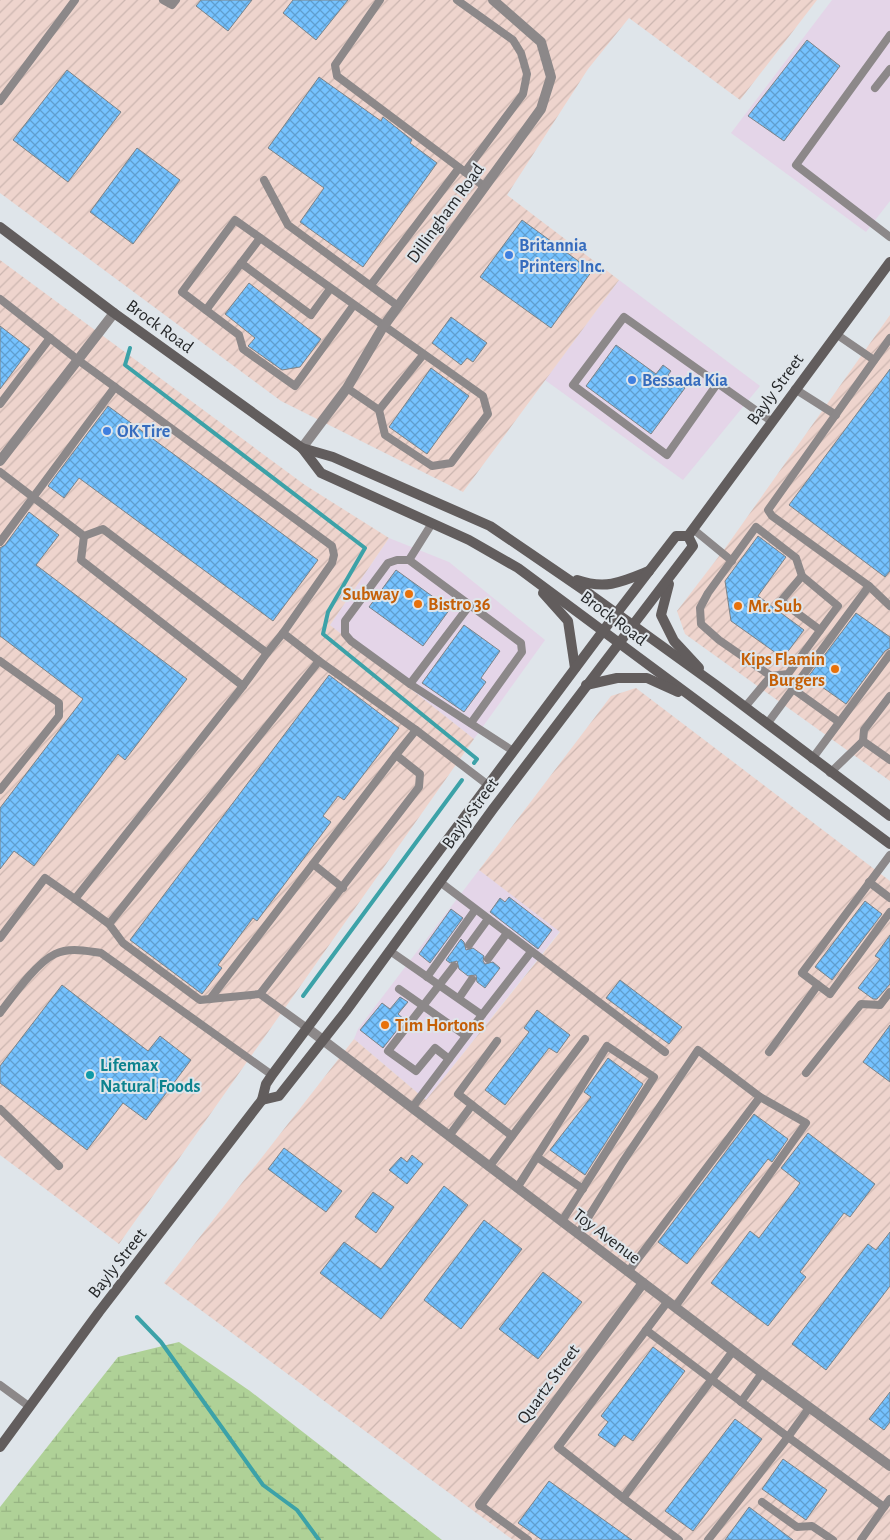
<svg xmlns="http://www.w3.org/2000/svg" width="890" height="1540" font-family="'Alegreya Sans',sans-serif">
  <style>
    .commercial { fill: #e4d5e8 }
    .industrial { fill: url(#industrial-furrows) }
    .wetland { fill: url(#wetland-marsh) }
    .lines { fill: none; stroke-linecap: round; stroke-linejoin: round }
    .stream { stroke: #3ca2a8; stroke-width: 4 }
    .building { fill: url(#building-cross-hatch); stroke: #7d8387 }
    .service { stroke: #8c8889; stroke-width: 8 }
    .minor { stroke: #8c8889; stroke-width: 10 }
    .secondary { stroke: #625d5d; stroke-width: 10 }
    .shop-dot { fill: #3f7fe0; stroke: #dfe5ea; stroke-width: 2 }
    .food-dot { fill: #e8710a; stroke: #dfe5ea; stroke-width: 2 }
    .culture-dot { fill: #0f9aa8; stroke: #dfe5ea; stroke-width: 2 }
    .labels { text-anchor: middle; stroke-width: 4; stroke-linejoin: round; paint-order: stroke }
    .street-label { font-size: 18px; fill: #252729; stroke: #dfe5ea }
    .shop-label { font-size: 18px; font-weight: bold; fill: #366cbe; stroke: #dfe5ea; text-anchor: start }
    .food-label { font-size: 18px; font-weight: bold; fill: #c56008; stroke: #dfe5ea; text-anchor: start }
    .culture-label { font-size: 18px; font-weight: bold; fill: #0d838f; stroke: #dfe5ea; text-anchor: start }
  </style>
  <defs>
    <pattern id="industrial-furrows" width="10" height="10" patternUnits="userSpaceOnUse" patternTransform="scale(1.25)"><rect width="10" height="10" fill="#eed4cd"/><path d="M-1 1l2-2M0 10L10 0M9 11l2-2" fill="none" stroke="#ccb6b0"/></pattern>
    <pattern id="wetland-marsh" width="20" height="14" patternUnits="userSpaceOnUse" patternTransform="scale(1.25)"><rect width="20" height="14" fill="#afd197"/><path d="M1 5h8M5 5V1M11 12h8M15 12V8" fill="none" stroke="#96b382"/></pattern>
    <pattern id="building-cross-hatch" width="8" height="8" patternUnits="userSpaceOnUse" patternTransform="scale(1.25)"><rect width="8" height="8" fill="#75c2ff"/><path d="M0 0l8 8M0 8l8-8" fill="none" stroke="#609ece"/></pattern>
  </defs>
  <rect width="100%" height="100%" fill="#dfe5ea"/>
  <g class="commercial">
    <polygon points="832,0 890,0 890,201 866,232 731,133"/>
    <polygon points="619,280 760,386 683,480 545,380"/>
    <polygon points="389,538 449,562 545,640 474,739 330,625"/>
    <polygon points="479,870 560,931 426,1100 354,1039 358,1029"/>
  </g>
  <g class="industrial">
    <polygon points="0,0 817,0 740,100 629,18 588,69 507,195 619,280 463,492 281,401 0,193"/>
    <polygon points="0,260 305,485 389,538 330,625 474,739 119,1244 0,1155"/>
    <polygon points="890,315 890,781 685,634 677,611 726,547"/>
    <polygon points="636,688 890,881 890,1540 513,1540 164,1283 354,1039 426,1100 560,932 479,870 611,696"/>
  </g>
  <polygon class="wetland" points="179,1342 250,1391 442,1540 0,1540 0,1507 118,1357"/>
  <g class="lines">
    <g class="stream">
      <polyline points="130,348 125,365 365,548 328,612 323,634 477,759 474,763"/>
      <polyline points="303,996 462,780"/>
      <polyline points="137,1317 161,1342 263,1485 297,1510 319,1540"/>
    </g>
  </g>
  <g class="building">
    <polygon points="201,0 252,0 228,31 196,6"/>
    <polygon points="293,0 348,0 316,40 283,13"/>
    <polygon points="807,40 840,66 784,141 748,116"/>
    <polygon points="67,70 121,112 68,182 13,140"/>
    <polygon points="319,77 381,121 383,117 412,140 410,143 437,163 363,267 300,222 324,188 268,148"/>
    <polygon points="137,148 180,180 133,244 90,212"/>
    <polygon points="522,220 592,271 551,328 480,277"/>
    <polygon points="249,283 321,339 300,367 282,370 248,346 255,338 225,314"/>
    <polygon points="451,317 487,343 473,362 467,358 461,365 432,343"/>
    <polygon points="0,326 30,349 0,389"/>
    <polygon points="616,345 656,374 663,365 671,371 668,375 685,388 651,434 586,386"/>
    <polygon points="431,368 469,396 427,454 389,427"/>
    <polygon points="890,369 890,571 885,577 789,505"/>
    <polygon points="108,406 318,560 273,621 79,478 64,498 48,486"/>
    <polygon points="29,512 59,535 36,565 187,679 125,760 118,754 34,866 14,851 0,869 0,808 83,699 0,636 0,548 5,545"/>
    <polygon points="758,536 786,557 758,596 804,630 783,658 731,621 725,581"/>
    <polygon points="396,570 450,609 423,646 369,607"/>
    <polygon points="856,613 890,637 890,648 885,651 846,704 808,677"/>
    <polygon points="464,625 500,651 481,678 486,682 464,712 422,683"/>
    <polygon points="329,675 399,728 344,800 338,796 323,816 331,822 257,921 253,918 218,965 222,968 202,994 130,940"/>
    <polygon points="509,897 552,930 538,949 490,912 500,898 505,902"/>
    <polygon points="865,901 882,914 832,980 815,967"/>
    <polygon points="451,909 463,918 430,963 419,954"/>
    <polygon points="890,935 890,984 877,999 873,999 858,988 880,959 875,956"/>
    <polygon points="461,939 464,942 466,950 473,948 484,956 483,961 485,964 493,962 500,968 485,988 477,982 476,975 468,976 459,969 457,961 450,963 446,960"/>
    <polygon points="620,980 682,1027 669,1044 606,998"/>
    <polygon points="62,985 148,1051 160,1036 191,1060 146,1120 123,1103 87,1150 0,1083 0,1066"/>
    <polygon points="400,997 408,1002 398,1014 405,1020 383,1048 360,1030 382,1003 390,1009"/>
    <polygon points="537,1010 570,1035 557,1053 549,1048 505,1105 485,1090 529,1032 524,1028"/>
    <polygon points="890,1025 890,1082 863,1062"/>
    <polygon points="608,1058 643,1084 585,1175 550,1150 591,1097 584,1092"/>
    <polygon points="754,1114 788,1139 772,1162 768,1159 687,1264 658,1242"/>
    <polygon points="808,1133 875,1184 850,1217 844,1213 800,1272 806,1277 768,1326 711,1283 750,1231 759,1238 800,1183 781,1168"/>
    <polygon points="284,1148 342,1191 326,1212 268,1169"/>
    <polygon points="412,1155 423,1164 407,1184 389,1170 401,1157 407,1162"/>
    <polygon points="444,1186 468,1205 381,1319 320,1273 344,1242 381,1269"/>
    <polygon points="373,1192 394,1207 376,1233 355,1217"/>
    <polygon points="484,1220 522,1249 461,1329 424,1300"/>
    <polygon points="890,1232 890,1286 826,1370 792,1344 868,1244 876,1250"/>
    <polygon points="543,1272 582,1302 538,1359 499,1329"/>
    <polygon points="653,1347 685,1371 633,1441 624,1435 615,1447 598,1435 608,1422 601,1416"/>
    <polygon points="890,1392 890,1422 884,1430 869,1419"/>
    <polygon points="735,1419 762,1439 693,1531 665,1511"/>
    <polygon points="783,1459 827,1490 806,1520 762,1489"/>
    <polygon points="549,1481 632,1540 542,1540 518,1523"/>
    <polygon points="749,1507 793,1540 725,1540"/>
  </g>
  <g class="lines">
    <g class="service">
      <polyline points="163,0 172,5 176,0"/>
      <polyline points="380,0 335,65 337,76 485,187"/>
      <polyline points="457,0 513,40 521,53 527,74 523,94 465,172"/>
      <polyline points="890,35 796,165 890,237"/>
      <polyline points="875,88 890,69"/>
      <polyline points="0,101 75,0"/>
      <polyline points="264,180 288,225 398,306"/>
      <polyline points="241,263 311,315 330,289"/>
      <polyline points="371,285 459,168"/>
      <polyline points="0,299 78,360 332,546 334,555 332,563 283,633 319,661"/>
      <polyline points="206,310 260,238"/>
      <polyline points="836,334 874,360"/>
      <polyline points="717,384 667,455 573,385 624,317 771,421"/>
      <polyline points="347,388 379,410 385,435 432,466 451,463 488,414 483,396 235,220 182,292 239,335 243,349 295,386 353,306"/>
      <polyline points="795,389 836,415"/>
      <polyline points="0,404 50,338"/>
      <polyline points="379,410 423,355"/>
      <polyline points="0,472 84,536 103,529 267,653 283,633"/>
      <polyline points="431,525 409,560 397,560 388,563 345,621 345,634 351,641 410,684 513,751"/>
      <polyline points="693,529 732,561"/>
      <polyline points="84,536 81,560 243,686 267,653"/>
      <polyline points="0,542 115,387"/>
      <polyline points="409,560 521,643 522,652 471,723"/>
      <polyline points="802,576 781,601 820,630"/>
      <polyline points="869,586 772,516 768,510 890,338"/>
      <polyline points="0,661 59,703 59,716 0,790"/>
      <polyline points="410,684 469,606"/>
      <polyline points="793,689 839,722"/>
      <polyline points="890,696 864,730 863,741 890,760"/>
      <polyline points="745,707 771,676 788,674 838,606 802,576 796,558 756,527 708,593 700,608 701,624 719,640 771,676"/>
      <polyline points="767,724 869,586 890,606"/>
      <polyline points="812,759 890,654"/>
      <polyline points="830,773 863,741"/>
      <polyline points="313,864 343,888"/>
      <polyline points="440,882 665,1052"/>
      <polyline points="869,882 890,898"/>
      <polyline points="109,924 75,899 243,686"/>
      <polyline points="0,938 45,878 75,899"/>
      <polyline points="469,945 488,919"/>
      <polyline points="390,951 482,1015 412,1108"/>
      <polyline points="488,959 507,933"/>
      <polyline points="427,977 475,910"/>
      <polyline points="818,985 830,994 890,912"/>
      <polyline points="399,989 466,1036"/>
      <polyline points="260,994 200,1000 123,943 109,924 319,661 416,730"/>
      <polyline points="459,998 472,979"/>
      <polyline points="210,999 396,755"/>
      <path d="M 0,1013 C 13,996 36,963 55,954 C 70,947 86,951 101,953 L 272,1075"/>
      <polyline points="482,1015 531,952"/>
      <polyline points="307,1028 260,994 419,787 420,774 396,755 416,730 488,785"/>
      <polyline points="769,1052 818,985 802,973 890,855"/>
      <polyline points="449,1059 435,1048 416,1071 388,1051 454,966"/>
      <polyline points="806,1073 861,1004 880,1005 890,992"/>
      <polyline points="472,1105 512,1136"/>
      <polyline points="0,1109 59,1166"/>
      <polyline points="449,1136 472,1105 458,1094 497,1041"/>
      <polyline points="537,1157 583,1189"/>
      <polyline points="489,1167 585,1039"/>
      <polyline points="517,1188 607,1046 654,1077 562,1221"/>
      <polyline points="578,1234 622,1163 698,1050 760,1097 628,1272"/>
      <polyline points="668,1301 558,1447 623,1498 733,1351"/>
      <polyline points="675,1307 806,1123 760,1097"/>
      <polyline points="646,1330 788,1437 809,1408"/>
      <polyline points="0,1385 30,1407"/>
      <polyline points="741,1402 762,1373"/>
      <polyline points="623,1498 679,1540"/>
      <polyline points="762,1502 797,1527 812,1526 833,1540"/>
      <polyline points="480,1505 528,1540"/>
      <polyline points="708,1540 788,1437 884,1507 890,1499"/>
      <polyline points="861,1540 884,1507"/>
    </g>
    <g class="minor">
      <polyline points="302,448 347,388 383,327 541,109 551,77 541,42 493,0"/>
      <polyline points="0,461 114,313"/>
      <polyline points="307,1028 762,1373 890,1466"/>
      <polyline points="480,1505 643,1283"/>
    </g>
    <g class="secondary">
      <polyline points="0,227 114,313 302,448 321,473 469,540 518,568 890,844"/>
      <polyline points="302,448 333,457 490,526 591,595 716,685 890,816"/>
      <polyline points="688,536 890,262"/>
      <path d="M 577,580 C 606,590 622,582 649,571"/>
      <polyline points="669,584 661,615 674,641 699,668"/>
      <polyline points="543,593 568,621 575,668"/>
      <polyline points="586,685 617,678 647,678 678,692"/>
      <polyline points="262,1100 279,1096 346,1011 493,809 693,546 688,536"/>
      <polyline points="0,1447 99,1312 262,1100 266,1084 272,1075 603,631 676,536 688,536"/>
    </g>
  </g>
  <g class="shop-dot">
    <circle cx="509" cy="255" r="5"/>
    <circle cx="632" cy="380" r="5"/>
    <circle cx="107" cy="431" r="5"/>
  </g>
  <g class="food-dot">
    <circle cx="409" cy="594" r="5"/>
    <circle cx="418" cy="604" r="5"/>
    <circle cx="738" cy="606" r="5"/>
    <circle cx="835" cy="669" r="5"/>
    <circle cx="385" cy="1025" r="5"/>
  </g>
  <circle class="culture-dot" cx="90" cy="1075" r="5"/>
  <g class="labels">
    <g class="street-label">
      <text transform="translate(445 213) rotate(-54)" y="6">Dillingham Road</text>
      <text transform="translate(160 326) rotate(36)" y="6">Brock Road</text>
      <text transform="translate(775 389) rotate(-54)" y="6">Bayly Street</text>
      <text transform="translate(614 618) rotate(37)" y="6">Brock Road</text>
      <text transform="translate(470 813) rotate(-54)" y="6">Bayly Street</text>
      <text transform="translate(607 1236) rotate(37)" y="6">Toy Avenue</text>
      <text transform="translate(117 1263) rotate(-52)" y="6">Bayly Street</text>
      <text transform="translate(548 1384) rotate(-54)" y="6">Quartz Street</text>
    </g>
    <g class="shop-label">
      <text x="519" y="251">Britannia<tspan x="519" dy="21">Printers Inc.</tspan></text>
      <text x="642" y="386">Bessada Kia</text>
      <text x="117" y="437">OK Tire</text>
    </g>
    <g class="food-label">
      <text x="399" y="600" text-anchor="end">Subway</text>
      <text x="428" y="610">Bistro 36</text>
      <text x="748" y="612">Mr. Sub</text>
      <text x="825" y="665" text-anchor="end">Kips Flamin<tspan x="825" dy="21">Burgers</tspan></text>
      <text x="395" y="1031">Tim Hortons</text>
    </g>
    <g class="culture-label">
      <text x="100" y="1071">Lifemax<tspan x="100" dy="21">Natural Foods</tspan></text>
    </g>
  </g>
</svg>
